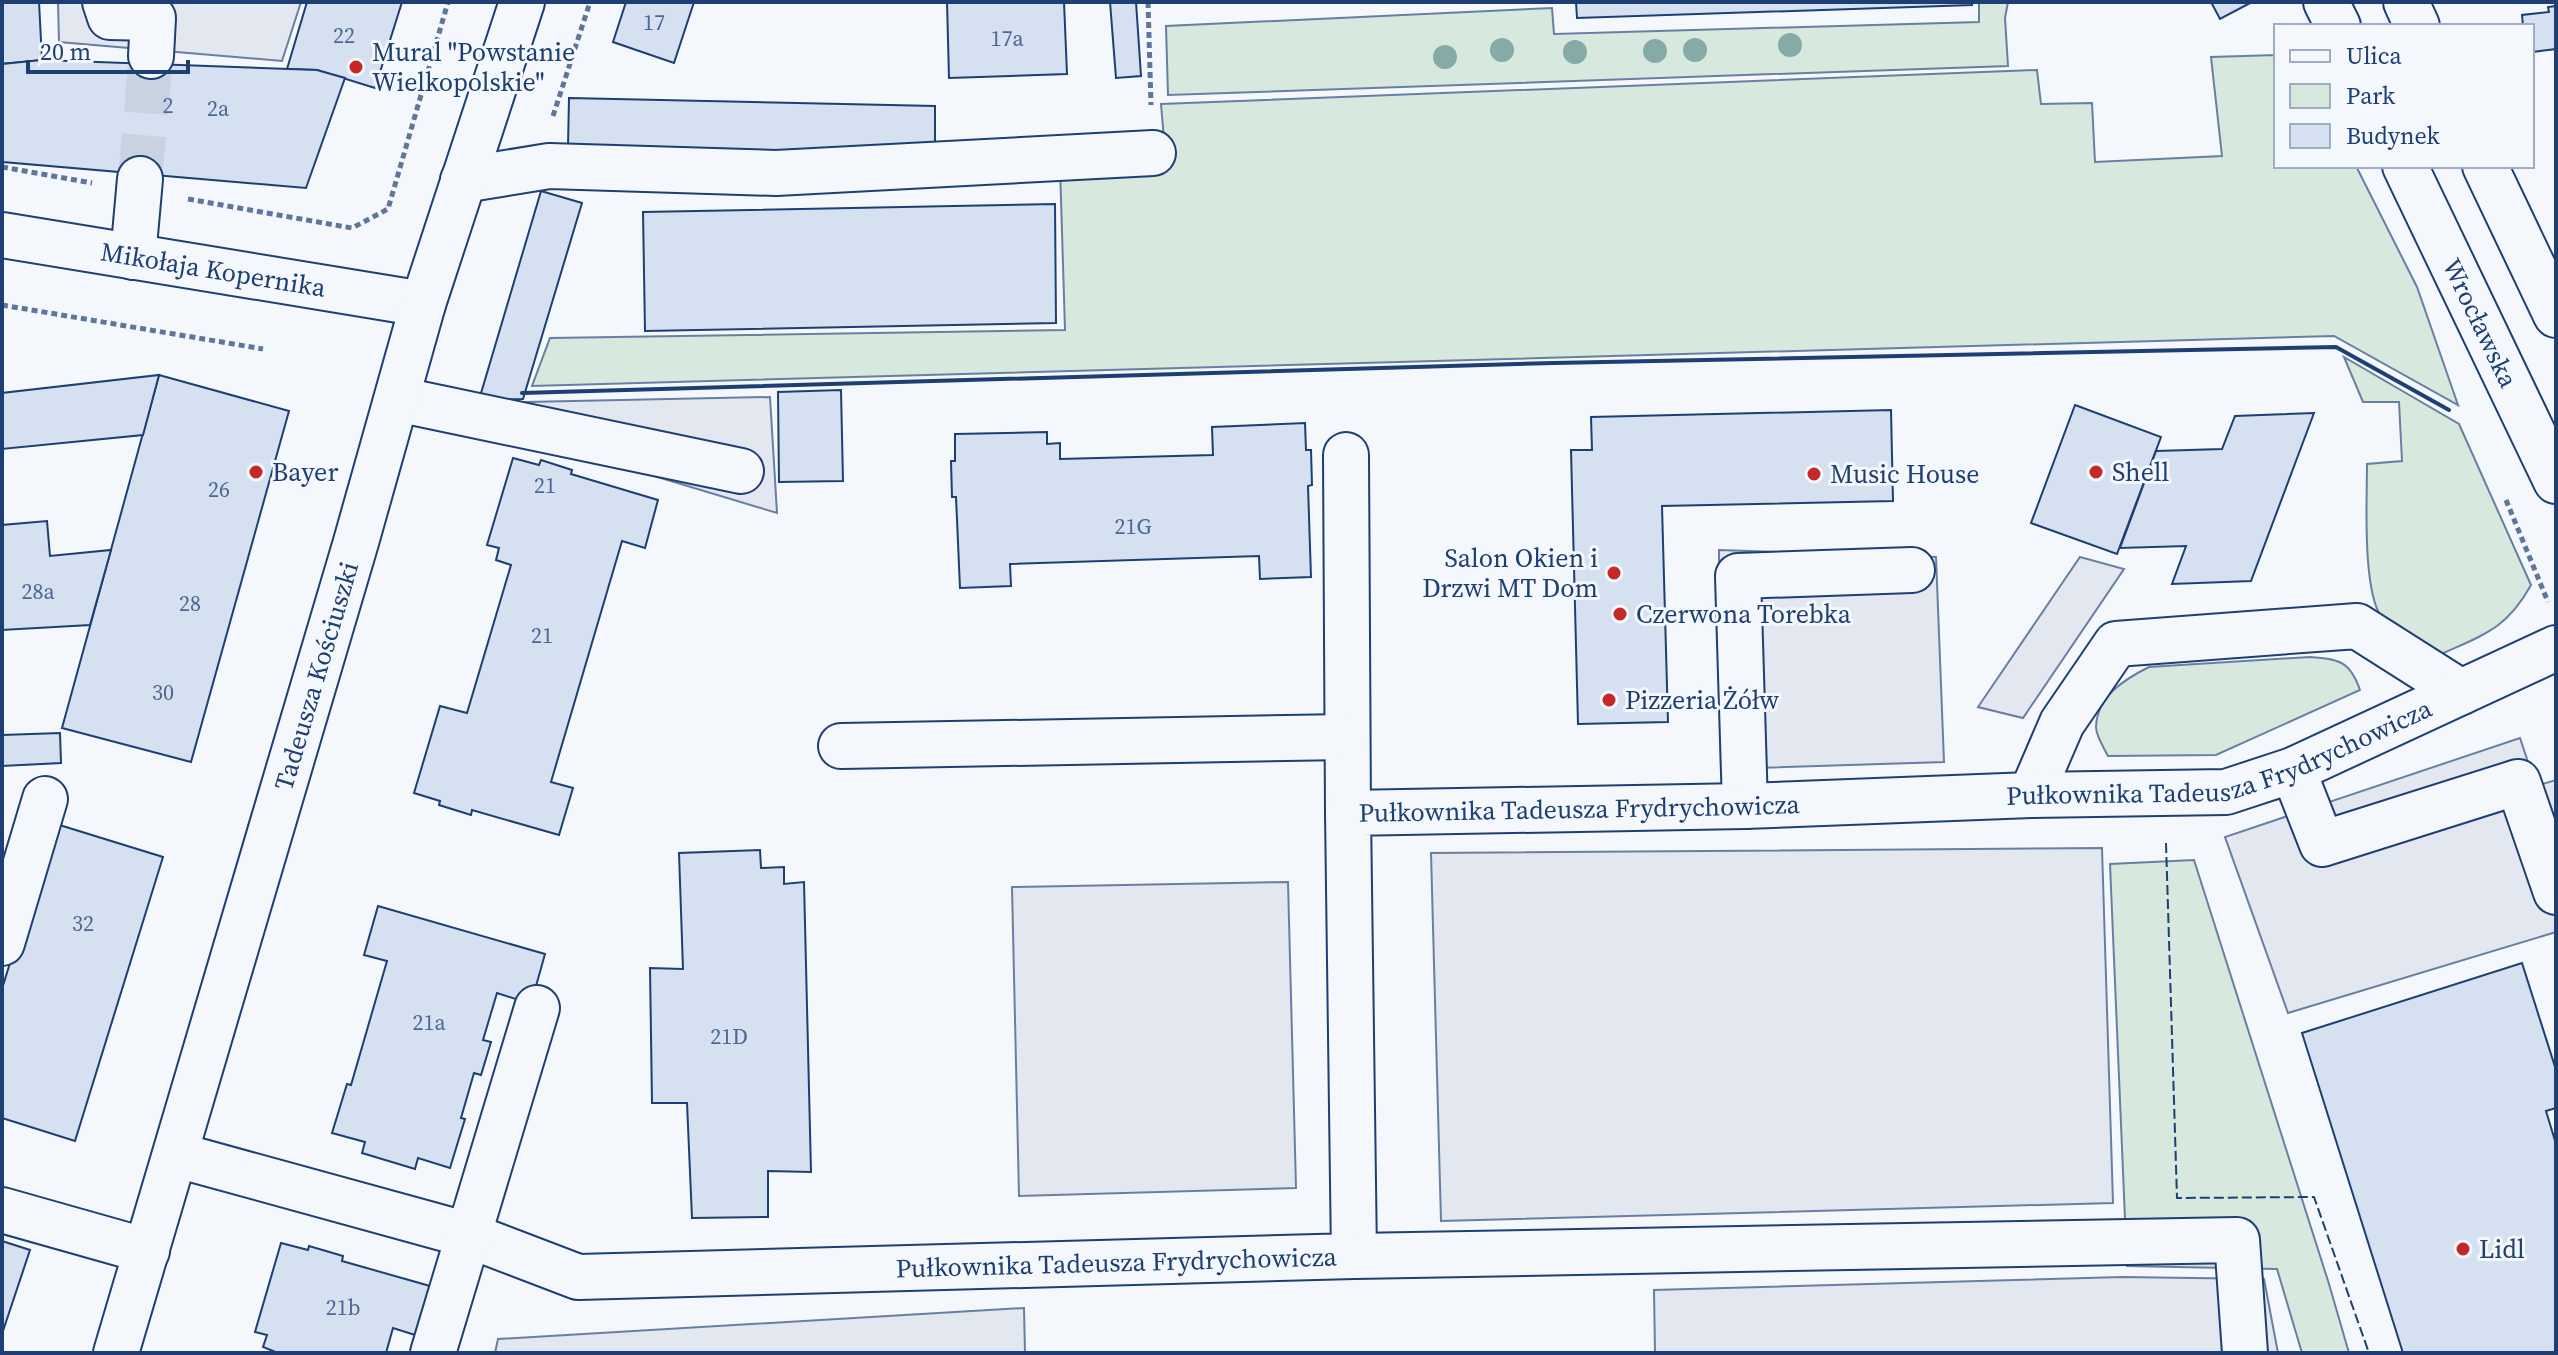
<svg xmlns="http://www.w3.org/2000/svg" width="2558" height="1355" font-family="'Source Serif 4',serif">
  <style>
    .green { fill: #d7e8df; stroke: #687fa3; stroke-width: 2 }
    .parking { fill: #e3e8f0; stroke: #687fa3; stroke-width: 2 }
    .building { fill: #d5e0f0; stroke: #1d3f73; stroke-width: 2 }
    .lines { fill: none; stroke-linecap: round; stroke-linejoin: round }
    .minor-tunnel { stroke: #c9d2e0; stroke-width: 44; stroke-dasharray: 44 22; stroke-linecap: butt }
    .minor-casing { stroke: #1d3f73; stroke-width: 48 }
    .major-casing { stroke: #1d3f73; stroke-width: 48 }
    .path { stroke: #5e769c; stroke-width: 5; stroke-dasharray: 6 4; stroke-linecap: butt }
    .minor { stroke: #f4f7fb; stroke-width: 44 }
    .major { stroke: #f4f7fb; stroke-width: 44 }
    .fence { stroke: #1d3f73; stroke-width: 2; stroke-dasharray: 10 4; stroke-linecap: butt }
    .wall { stroke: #1d3f73; stroke-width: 4 }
    .tree { fill: #86aba6 }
    .poi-dot { fill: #c62828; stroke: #f4f7fb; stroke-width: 3 }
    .labels { text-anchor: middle; stroke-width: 6; stroke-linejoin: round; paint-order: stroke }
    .number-label { font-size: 22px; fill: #4b6792 }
    .poi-label { font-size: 26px; fill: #1d3f73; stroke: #f4f7fb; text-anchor: start }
    .street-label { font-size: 26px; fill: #1d3f73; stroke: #f4f7fb }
  </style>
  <rect width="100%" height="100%" fill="#f4f7fb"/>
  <g class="green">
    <polygon points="1979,2 2008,2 2005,18 2008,66 1168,95 1166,26 1552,8 1554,34 1979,22"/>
    <polygon points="2276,55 2276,166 2356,166 2417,287 2458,405 2334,336 532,386 550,338 1065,330 1060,167 1166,163 1161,104 2037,70 2041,104 2092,103 2095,162 2222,156 2211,57"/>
    <path d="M 2344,357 L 2459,424 L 2531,585 C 2506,630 2483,635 2439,655 C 2426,647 2389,628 2382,618 C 2362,591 2367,499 2367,464 L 2402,461 L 2399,402 L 2363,402 Z"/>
    <path d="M 2310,657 C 2339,659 2350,661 2360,690 L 2216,755 L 2108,756 C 2104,748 2096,736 2096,727 C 2097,696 2125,679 2149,667 Z"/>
    <polygon points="2194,860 2329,1284 2349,1353 2302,1353 2277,1269 2127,1266 2110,864"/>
  </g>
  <g class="parking">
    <polygon points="58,2 301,2 282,61 59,42"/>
    <polygon points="770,397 777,513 515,434 526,402"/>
    <polygon points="1719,550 1936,557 1944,762 1721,769"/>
    <polygon points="2080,557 2124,569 2023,718 1978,707"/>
    <polygon points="2520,738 2536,786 2556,780 2556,932 2288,1013 2225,837"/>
    <polygon points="2102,848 2113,1203 1441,1221 1431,853"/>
    <polygon points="1288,882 1296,1188 1019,1196 1012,887"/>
    <polygon points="2122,1277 2264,1279 2278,1353 1655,1353 1654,1290"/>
    <polygon points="1024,1308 1025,1353 495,1353 498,1339"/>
  </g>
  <g class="building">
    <polygon points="2,2 39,2 42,60 2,64"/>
    <polygon points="307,2 402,2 375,88 317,70 287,69"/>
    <polygon points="626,2 694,2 674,63 613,42"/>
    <polygon points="947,2 1064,2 1067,74 949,78"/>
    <polygon points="1110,2 1136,2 1141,76 1116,78"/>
    <polygon points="1576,2 1972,2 1972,5 1577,18"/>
    <polygon points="2211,2 2252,2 2220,19"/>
    <polygon points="2556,6 2556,49 2532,52 2532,26 2523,26 2522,15 2549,12 2548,7"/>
    <polygon points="42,60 317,70 345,78 306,188 3,162 2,64"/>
    <polygon points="569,98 935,106 935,154 568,147"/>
    <polygon points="541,191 582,203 523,399 479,400"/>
    <polygon points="1055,204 1056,323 645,331 643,212"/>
    <polygon points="159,375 289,411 191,762 62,728"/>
    <polygon points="159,375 143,435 2,449 2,393"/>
    <polygon points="841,390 843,481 779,482 778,392"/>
    <polygon points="2075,405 2161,437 2117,554 2031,523"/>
    <polygon points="1891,410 1893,501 1662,506 1668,722 1578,724 1571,450 1592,450 1591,417"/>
    <polygon points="2314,413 2251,581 2172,584 2186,546 2120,548 2156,451 2222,449 2235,416"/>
    <polygon points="1305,423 1306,450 1311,450 1312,485 1308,486 1311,577 1260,579 1259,556 1010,564 1011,586 960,588 956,497 952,497 951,461 955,461 955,434 1047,432 1047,444 1060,443 1060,459 1213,455 1212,427"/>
    <polygon points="513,458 539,465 541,460 572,470 571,474 658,500 645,548 622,541 551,782 573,788 559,835 472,810 471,815 439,805 440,801 414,793 440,706 467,713 511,565 496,560 499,548 487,545"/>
    <polygon points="47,521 50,556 111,550 90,625 2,630 2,525"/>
    <polygon points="60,733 61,763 2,766 2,735"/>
    <polygon points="53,823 163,857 75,1141 2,1118 2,989"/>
    <polygon points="760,850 761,868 784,867 784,884 804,882 811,1172 768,1171 768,1217 692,1218 687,1103 652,1103 650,968 683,969 679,853"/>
    <polygon points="378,906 545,954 531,1004 497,993 483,1040 491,1042 481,1075 474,1073 461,1118 465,1119 450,1168 418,1158 415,1169 362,1153 365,1142 332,1133 347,1084 351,1085 387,961 364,955"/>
    <polygon points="2522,963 2556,1070 2556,1108 2546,1111 2556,1144 2556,1353 2403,1353 2302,1033"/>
    <polygon points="2,1241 30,1250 2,1334"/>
    <polygon points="281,1243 308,1250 309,1246 343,1256 342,1261 430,1286 415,1335 393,1328 386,1353 278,1353 263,1347 267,1335 255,1332"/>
  </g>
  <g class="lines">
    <polyline class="minor-tunnel" points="140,179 151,56"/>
    <g class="minor-casing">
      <g id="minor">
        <polyline points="105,2 110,17 153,18 151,56"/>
        <polyline points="463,180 549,166 776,173 1153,153"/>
        <path id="s1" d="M 2,235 L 423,304"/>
        <polyline points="133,257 140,179"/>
        <polyline points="397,399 741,471"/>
        <polyline points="1346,455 1348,813"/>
        <polyline points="841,746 1346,737"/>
        <polyline points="2293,770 2322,844 2518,782 2556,892"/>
        <polyline points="2031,795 2062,723 2116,644 2357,626 2461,692"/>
        <polyline points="1745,806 1738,576 1912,570"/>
        <polyline points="2,943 45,799"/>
        <path id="s2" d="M 177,1155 L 468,1235 L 578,1277 L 1354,1256 L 1348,813 L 1745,806 L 2031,795 L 2226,792 L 2293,770 L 2556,648"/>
        <polyline points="2,1210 147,1251"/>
        <polyline points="1354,1256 2237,1240 2245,1353"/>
        <path id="s3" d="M 116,1353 L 356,542 L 423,304 L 522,2"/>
        <polyline points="433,1353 537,1008"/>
      </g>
    </g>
    <g class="major-casing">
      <g id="major">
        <polyline points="2326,2 2338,26"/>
        <polyline points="2406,2 2417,26"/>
        <path id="s4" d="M 2405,166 L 2556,481"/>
        <polyline points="2485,166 2556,315"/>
      </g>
    </g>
    <g class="path">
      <polyline points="1148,2 1151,105"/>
      <polyline points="553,116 590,2"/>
      <polyline points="2,167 92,183"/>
      <polyline points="188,199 352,228 388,209 448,2"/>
      <polyline points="2,305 263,349"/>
      <polyline points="2506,500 2548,602"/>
    </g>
    <use href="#minor" class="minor"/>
    <use href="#major" class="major"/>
    <polyline class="fence" points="2166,843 2177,1198 2314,1197 2369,1353"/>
    <polyline class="wall" points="522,393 1554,363 2336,347 2449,410"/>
  </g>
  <g class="tree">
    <circle cx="1790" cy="45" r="12"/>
    <circle cx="1502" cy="50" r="12"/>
    <circle cx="1695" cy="50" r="12"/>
    <circle cx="1655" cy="51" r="12"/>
    <circle cx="1575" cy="52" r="12"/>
    <circle cx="1445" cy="57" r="12"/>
  </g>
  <g class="poi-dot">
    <circle cx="356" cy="67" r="8"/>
    <circle cx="256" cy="472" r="8"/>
    <circle cx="2096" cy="472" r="8"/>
    <circle cx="1814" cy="474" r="8"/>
    <circle cx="1614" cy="573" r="8"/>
    <circle cx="1620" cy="614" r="8"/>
    <circle cx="1609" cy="700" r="8"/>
    <circle cx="2463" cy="1249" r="8"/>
  </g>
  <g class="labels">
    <g class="number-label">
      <text x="654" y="30">17</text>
      <text x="344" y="43">22</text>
      <text x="1007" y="46">17a</text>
      <text x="168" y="113">2</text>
      <text x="218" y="116">2a</text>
      <text x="545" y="493">21</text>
      <text x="219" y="497">26</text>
      <text x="1133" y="534">21G</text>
      <text x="38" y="599">28a</text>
      <text x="190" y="611">28</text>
      <text x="542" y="643">21</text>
      <text x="163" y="700">30</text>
      <text x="83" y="931">32</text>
      <text x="429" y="1030">21a</text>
      <text x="729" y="1044">21D</text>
      <text x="343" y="1315">21b</text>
    </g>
    <g class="poi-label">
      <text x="372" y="61">Mural "Powstanie<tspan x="372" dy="30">Wielkopolskie"</tspan></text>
      <text x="272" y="481">Bayer</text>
      <text x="2112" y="481">Shell</text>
      <text x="1830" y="483">Music House</text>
      <text x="1598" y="567" text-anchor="end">Salon Okien i<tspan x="1598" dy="30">Drzwi MT Dom</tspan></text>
      <text x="1636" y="623">Czerwona Torebka</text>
      <text x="1625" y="709">Pizzeria Żółw</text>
      <text x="2479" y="1258">Lidl</text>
    </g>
    <g class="street-label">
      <text dy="9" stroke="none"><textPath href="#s1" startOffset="214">Mikołaja Kopernika</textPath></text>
      <text dy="9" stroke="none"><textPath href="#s4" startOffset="174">Wrocławska</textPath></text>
      <text dy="9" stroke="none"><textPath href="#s3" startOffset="706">Tadeusza Kościuszki</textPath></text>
      <text dy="9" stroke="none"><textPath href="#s2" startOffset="2518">Pułkownika Tadeusza Frydrychowicza</textPath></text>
      <text dy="9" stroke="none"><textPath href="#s2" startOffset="1870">Pułkownika Tadeusza Frydrychowicza</textPath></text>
      <text dy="9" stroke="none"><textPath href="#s2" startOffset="958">Pułkownika Tadeusza Frydrychowicza</textPath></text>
    </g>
  </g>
  <rect width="2558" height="1355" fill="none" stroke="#1d3f73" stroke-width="8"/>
  <rect x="2274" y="24" width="260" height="144" fill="#f4f7fb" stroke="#9eadc5" stroke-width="2"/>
  <rect x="2290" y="50" width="40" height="12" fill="#f4f7fb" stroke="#9eadc5" stroke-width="2"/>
  <text x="2346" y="64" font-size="24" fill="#1d3f73">Ulica</text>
  <rect x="2290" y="84" width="40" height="24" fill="#d7e8df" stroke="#9eadc5" stroke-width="2"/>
  <text x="2346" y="104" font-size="24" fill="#1d3f73">Park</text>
  <rect x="2290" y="124" width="40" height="24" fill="#d5e0f0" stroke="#9eadc5" stroke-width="2"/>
  <text x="2346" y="144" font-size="24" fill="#1d3f73">Budynek</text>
  <path d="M28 60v12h160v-12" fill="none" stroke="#1d3f73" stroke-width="4"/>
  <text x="40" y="60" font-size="24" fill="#1d3f73" stroke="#f4f7fb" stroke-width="6" paint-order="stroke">20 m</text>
</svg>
